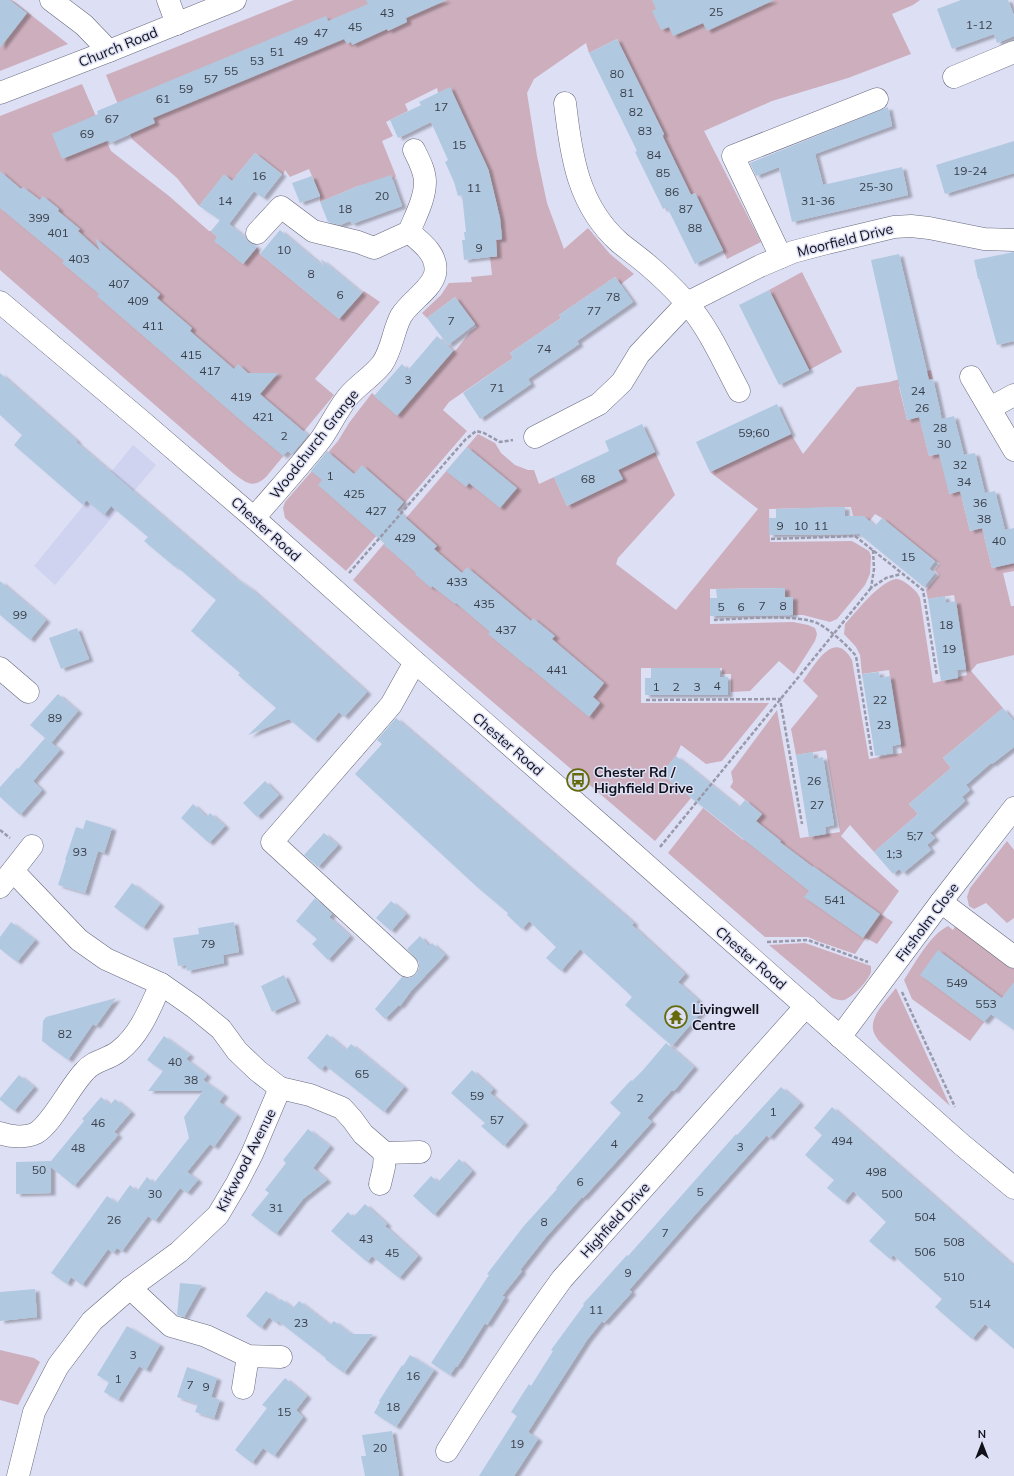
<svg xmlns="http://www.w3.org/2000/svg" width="1014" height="1476" font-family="Mulish,sans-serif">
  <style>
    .built { fill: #d0d3f0 }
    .green { fill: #cdaebc }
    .building { fill: #b1c9e0; filter: url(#shadow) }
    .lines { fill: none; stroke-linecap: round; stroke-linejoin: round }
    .minor-casing { stroke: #67697c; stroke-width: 23 }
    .highway-casing { stroke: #67697c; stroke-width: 23 }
    .path { stroke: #989aab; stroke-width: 2.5; stroke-dasharray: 4 2; stroke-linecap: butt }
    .minor { stroke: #fff; stroke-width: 22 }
    .highway { stroke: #fff; stroke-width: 22 }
    .labels { text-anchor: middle; stroke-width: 3; stroke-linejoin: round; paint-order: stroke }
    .number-label { font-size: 12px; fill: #393f4b }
    .street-label { font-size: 14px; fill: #111119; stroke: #dddff5 }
    .poi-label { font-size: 14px; font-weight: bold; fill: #111119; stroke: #dddff5; text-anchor: start }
  </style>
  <defs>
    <filter id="shadow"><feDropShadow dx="4.5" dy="2.5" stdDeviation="1" flood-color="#0004"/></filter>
  </defs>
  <rect width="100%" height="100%" fill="#dddff5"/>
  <polygon class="built" points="133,445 156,465 55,585 34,566"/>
  <g class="green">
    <polygon points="0,0 12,0 68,44 0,71"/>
    <polygon points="294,0 920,0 913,5 892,14 911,54 848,78 772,101 704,131 761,242 727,259 695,193 691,195 663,138 664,134 617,39 589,53 586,43 534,79 527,93 537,156 547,203 564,249 588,228 610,254 634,274 621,284 615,277 559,315 561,318 510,353 513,358 449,402 443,410 467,431 346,571 285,518 283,508 285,502 338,441 349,423 372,393 397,415 453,351 456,350 470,332 477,327 455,297 427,318 422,313 441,295 449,283 472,282 471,277 492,275 490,257 497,257 496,240 502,239 501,226 494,226 498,209 489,171 450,88 438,93 437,88 405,104 408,111 386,122 393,136 382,141 396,176 393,180 358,186 320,202 320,195 309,169 290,177 285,170 283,175 255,153 236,176 254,191 252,191 251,195 224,175 199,206 177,178 132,139 106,75"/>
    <path d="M 82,84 L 111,151 L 169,196 L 209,231 L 211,231 L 217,237 L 215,241 L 243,264 L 257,247 L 260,254 L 339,319 L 364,291 L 380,302 L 315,379 L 334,395 L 266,477 C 253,489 246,483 233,473 L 0,270 L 0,116 Z"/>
    <polygon points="802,272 842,352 809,370 769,290"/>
    <path d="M 931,370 L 933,379 L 899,387 L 907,420 L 941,412 L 942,419 L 921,424 L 929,456 L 962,449 L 964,455 L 949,494 L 983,486 L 985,493 L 962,499 L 970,531 L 1003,523 L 1005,530 L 984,536 L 992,568 L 1014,563 L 1014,571 L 1003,573 L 1011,606 L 1014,606 L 1014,655 L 977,664 L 971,671 L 1003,708 L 943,758 L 951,768 L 909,804 L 918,814 L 874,852 L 850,825 L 841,836 L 859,854 L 899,891 L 882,915 L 893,922 L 877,944 L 866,938 L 855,954 L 817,941 L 808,937 L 765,937 L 668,853 L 703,808 L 743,840 L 757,824 L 755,822 L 762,814 L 730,787 L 733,782 L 731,772 L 777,710 L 800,838 L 840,832 L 826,750 L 796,755 L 791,729 L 818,696 L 803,681 C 815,665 834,628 852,660 L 869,759 L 902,753 L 889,670 L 862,674 L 860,655 L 856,647 L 844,634 L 845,624 C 857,611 879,582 896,579 C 902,579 906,583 910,586 C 915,590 917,592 920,598 L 933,683 L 967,675 L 954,595 L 928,599 L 926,590 L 939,575 L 935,570 L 940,563 L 935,561 L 882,518 L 875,514 L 859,535 L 856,530 L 851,507 L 769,509 L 770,542 L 852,541 L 869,551 L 871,556 L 870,574 L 865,585 L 837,619 L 830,622 L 803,615 L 793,615 L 793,597 L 785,597 L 785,588 L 710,589 L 710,624 L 793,622 L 808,625 L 815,628 L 817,634 L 815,641 L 794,674 L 779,661 L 750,691 L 731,692 L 731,674 L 722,674 L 722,668 L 641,668 L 641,703 L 769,703 L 722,761 L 706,764 L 681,745 L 676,756 L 661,774 L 691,798 L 655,841 L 402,624 L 353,580 L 478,434 L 495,443 L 501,453 L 515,465 L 528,470 L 534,470 L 539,484 L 554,477 L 567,506 L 622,479 L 618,470 L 655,452 L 675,495 L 618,558 L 616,564 L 676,610 L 758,509 L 710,472 L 791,434 L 803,454 L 857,387 L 889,382 Z"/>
    <polygon points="1007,841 1014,850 1014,918 1007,923 986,903 974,909 969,906 967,897 970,888"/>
    <path d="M 956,925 L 1014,969 L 1014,993 L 1009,989 L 970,1041 L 912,999 L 904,980 C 915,963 930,935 948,926 L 953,930 Z"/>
    <path d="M 805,943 L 871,966 C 871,967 871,971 871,972 C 868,981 853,997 844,1000 C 840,1001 836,999 832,998 L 769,945 Z"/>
    <path d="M 896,988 L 950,1106 L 883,1045 C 880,1042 877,1039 875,1035 C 866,1019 887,1000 896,988 Z"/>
    <polygon points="0,1350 34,1358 40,1362 18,1405 0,1400"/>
  </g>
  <g class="building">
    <polygon points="0,0 10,0 27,13 0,48"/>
    <polygon points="366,0 447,0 406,18 407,22 388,31 387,29 352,45 351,42 347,44 344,39 153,118 155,123 110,143 109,140 62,159 52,134 98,114 97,111 326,16 328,21 368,4"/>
    <polygon points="652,0 774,0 707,31 703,23 673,36 669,27 661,30 652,11 656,9"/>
    <polygon points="961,0 1008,0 1014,16 1014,36 997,43 994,34 952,49 937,9"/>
    <polygon points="617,39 664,134 662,135 691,195 695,193 723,250 695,264 667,207 663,209 635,152 637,151 589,53"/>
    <polygon points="450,87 488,169 500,218 502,239 496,240 497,256 464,260 462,240 465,240 464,232 466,232 462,195 458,196 454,182 445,162 448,160 431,122 398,138 390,120 421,105 419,102"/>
    <polygon points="888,107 892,126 815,154 823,185 902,167 908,195 792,222 779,167 756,176 750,163"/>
    <polygon points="1014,141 1014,173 945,194 936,165"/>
    <polygon points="255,153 282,174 263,198 254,191 229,224 246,238 249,242 257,247 243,264 214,241 217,237 211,231 220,220 199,206 224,174 232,181"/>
    <polygon points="0,171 21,189 23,187 40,200 43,196 59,209 58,211 80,229 78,231 100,251 95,238 160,294 157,298 192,328 190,331 234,369 238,364 248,373 278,373 260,394 308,435 292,454 288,451 283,456 246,425 97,296 99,294 62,263 64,261 0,208"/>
    <polygon points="391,175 402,206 352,224 350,221 340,225 328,222 320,202 358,186"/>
    <polygon points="312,176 320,196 300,203 292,183"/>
    <polygon points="280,230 324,267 321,259 362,293 339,319 260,254"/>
    <polygon points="1014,252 1014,341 997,345 979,279 978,279 974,260"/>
    <polygon points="899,254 929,380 933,379 942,419 954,416 964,455 975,453 985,493 995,491 1005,530 1014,528 1014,563 992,568 982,528 970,531 960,491 949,494 939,454 929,456 919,417 907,420 871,260"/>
    <polygon points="615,277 633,302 577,341 579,344 528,379 531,384 480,419 463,393 513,358 510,353 561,318 559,315"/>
    <polygon points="769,290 809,370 779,385 739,305"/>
    <polygon points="455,297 475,324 448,345 427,318"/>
    <polygon points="437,336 453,351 397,416 374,396 402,364 408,370"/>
    <polygon points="0,373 77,441 76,442 235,578 250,588 367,692 344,717 339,712 314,740 289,719 248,735 276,708 238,675 240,673 191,631 216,600 176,566 175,567 144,541 148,537 111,506 104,515 86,500 83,505 14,445 22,435 0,415"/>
    <polygon points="777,404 791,434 710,472 696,442"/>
    <polygon points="642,424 655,452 618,470 623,479 567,506 554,477 609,451 605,441"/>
    <polygon points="467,447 517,488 500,508 469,483 466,487 446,471"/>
    <polygon points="327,451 354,474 362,465 404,502 397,510 437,546 434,549 462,573 467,567 531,621 533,618 555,636 552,639 604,683 593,697 600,703 589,717 529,667 529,668 488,634 490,632 456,603 455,604 432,586 431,588 424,582 415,574 416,573 384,545 385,544 318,485 322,480 311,471"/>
    <polygon points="831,507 845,507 845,516 864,516 875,526 882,518 935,561 929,569 935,573 924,587 859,534 769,535 769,518 776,518 776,509"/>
    <polygon points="0,581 46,620 30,640 0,615"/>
    <polygon points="785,588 785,597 793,597 793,615 710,616 710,598 717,598 716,589"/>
    <polygon points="945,596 946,603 956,601 966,669 957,670 958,678 941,681 928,599"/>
    <polygon points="77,628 89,659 61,669 49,638"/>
    <polygon points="651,668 720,668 720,677 728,677 728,695 645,695 645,678 651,678"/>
    <polygon points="879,672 880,678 890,676 901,744 892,746 893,753 875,756 862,674"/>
    <polygon points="58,694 78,711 51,743 30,725"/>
    <polygon points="1003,708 1014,721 1014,747 992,764 991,763 966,785 970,790 962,797 965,801 930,833 935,838 927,845 931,850 903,873 899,869 893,874 874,852 918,814 909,804 951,768 943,758"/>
    <polygon points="396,718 634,923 632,925 685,974 678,982 698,1000 696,1002 704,1009 672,1046 625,1005 632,997 627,992 580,949 561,971 546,958 556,947 529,921 522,929 507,915 508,913 476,886 355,774 382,744 377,740"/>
    <polygon points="45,738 60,750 33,781 42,790 20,815 0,797 0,787 17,768 18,769"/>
    <polygon points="813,752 814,759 823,757 834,825 825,827 826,834 809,837 796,755"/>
    <polygon points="676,756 739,807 745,800 762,814 756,821 781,841 780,842 813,867 813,866 880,914 863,938 804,897 809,891 661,774"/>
    <polygon points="265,781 279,795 257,817 243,803"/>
    <polygon points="193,804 207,817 210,813 225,826 209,843 181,818"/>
    <polygon points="86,820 112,828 104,853 98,851 85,893 58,885 66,860 65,860 76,827 83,829"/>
    <polygon points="324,833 338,845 318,867 304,855"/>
    <polygon points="132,883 160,904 143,928 114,907"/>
    <polygon points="315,898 332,914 329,917 350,936 328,960 312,944 317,939 296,921"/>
    <polygon points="391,901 406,914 391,931 376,918"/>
    <polygon points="11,922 35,940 17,962 0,949 0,937"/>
    <polygon points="234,922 239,952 223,955 224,963 187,971 186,965 178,966 173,938 199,934 198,928"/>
    <polygon points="420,936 429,946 432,943 445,955 411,991 400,1006 399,1005 385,1019 375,1009 402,977 410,978 416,974 419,968 419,962 407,949"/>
    <polygon points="938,950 1002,998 1014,982 1014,1030 991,1014 984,1022 920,975"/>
    <polygon points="284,975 296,1001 272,1012 261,986"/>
    <polygon points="116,998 96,1026 93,1024 68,1060 42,1041 43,1021 46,1017"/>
    <polygon points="327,1034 346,1050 351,1044 404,1087 384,1112 325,1065 321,1070 307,1058"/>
    <polygon points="164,1036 190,1055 186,1059 207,1075 203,1080 224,1095 219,1102 237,1115 214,1147 210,1144 187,1172 198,1180 187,1193 180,1188 155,1221 148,1216 122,1251 117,1248 113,1253 108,1249 82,1285 71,1277 67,1284 51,1273 107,1196 117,1203 130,1185 137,1191 147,1177 154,1183 189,1138 184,1117 203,1091 148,1091 163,1071 147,1060"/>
    <polygon points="666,1043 694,1067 674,1091 672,1090 647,1118 652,1122 618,1160 583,1198 582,1197 546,1237 520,1270 522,1271 502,1296 505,1297 487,1325 485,1323 457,1367 456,1366 450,1375 431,1363 489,1275 487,1274 523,1227 557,1189 556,1188 621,1113 610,1103 631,1080 632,1081 643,1070"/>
    <polygon points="472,1070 493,1089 490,1093 524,1123 504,1146 481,1126 485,1123 451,1093"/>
    <polygon points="19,1075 34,1087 14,1111 0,1100 0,1098"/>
    <polygon points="781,1087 800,1103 769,1138 767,1135 694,1216 629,1290 632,1292 604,1323 602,1321 587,1340 528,1432 538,1439 514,1476 479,1476 517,1416 511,1412 529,1384 531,1386 553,1351 551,1350 584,1305 583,1304 627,1255 628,1256 736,1134 737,1135"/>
    <polygon points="101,1097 110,1105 115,1099 131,1112 114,1132 118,1135 74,1186 51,1167 51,1193 16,1194 16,1162 51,1161 84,1121 82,1119"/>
    <polygon points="832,1107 1014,1266 1014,1349 985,1324 972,1339 935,1307 942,1299 893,1255 890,1259 869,1241 886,1222 853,1191 844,1202 827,1188 834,1180 805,1155 822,1135 814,1128"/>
    <polygon points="308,1129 330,1146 313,1168 327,1180 303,1199 276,1234 251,1215 269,1193 265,1190 286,1163 283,1160"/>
    <polygon points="459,1159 472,1171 434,1215 413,1196 431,1176 438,1182"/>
    <polygon points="365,1204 387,1224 385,1226 418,1256 399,1278 372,1256 367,1262 331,1231 348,1212 353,1217"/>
    <polygon points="180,1283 202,1285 184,1317 177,1315"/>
    <polygon points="35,1289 37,1317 0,1321 0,1292"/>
    <polygon points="266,1291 279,1301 281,1299 293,1308 299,1301 330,1325 334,1321 351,1334 373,1334 344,1373 325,1359 326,1358 278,1321 276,1323 269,1317 261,1328 246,1316"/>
    <polygon points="127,1326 160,1345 146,1370 139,1366 118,1400 104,1392 109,1382 97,1375"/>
    <polygon points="410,1355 434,1370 396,1427 374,1413 380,1402 379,1401 402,1365 403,1366"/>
    <polygon points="187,1367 217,1378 211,1397 220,1400 214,1418 195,1412 198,1404 177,1397"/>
    <polygon points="285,1378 307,1396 296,1410 303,1417 274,1456 263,1448 252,1463 235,1450 267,1408 262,1405"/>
    <polygon points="392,1431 399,1476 365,1476 361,1456 366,1456 362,1435"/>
  </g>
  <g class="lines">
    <g class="minor-casing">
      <g id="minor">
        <polyline points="51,0 84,25 109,51"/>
        <polyline points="168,0 177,24"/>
        <polyline points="954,77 1014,52"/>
        <polyline points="0,93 109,51 235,0"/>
        <path d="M 565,103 C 571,156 578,206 620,243 C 630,251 640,258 649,266 C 662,277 675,290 686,302 C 709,328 723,361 739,391"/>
        <path d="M 257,233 L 281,207 L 313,231 L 358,242 L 374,248 L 409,232 C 415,217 425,199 425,182 C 425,171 419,160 414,150"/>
        <polyline points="781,257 733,156 877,99"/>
        <polyline points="971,377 1014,450"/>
        <polyline points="990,408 1014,395"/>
        <polyline points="535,437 599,404 622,382 639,354 687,303 760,266 793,252 827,243 894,227 911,226 929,228 984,239 1014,240"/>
        <path d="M 254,518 C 276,492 300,466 321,439 C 330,426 337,411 347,398 C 357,385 372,377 382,364 C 392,350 393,331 401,316 C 410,301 431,290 435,274 C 439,255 421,242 409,232"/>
        <polyline points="0,668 28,692"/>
        <polyline points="13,871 79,940 106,959 161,984 194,1007 221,1029 237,1051 258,1071 280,1088 310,1095 342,1108 352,1119 363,1134 385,1153"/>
        <polyline points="0,887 32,846"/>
        <polyline points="941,902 1014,957"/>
        <polyline points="407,966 272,842 391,705 415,662"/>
        <polyline points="840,1037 941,902 1014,808"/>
        <path d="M 0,1133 C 10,1137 26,1138 36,1133 C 52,1124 70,1086 85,1071 C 94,1060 108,1060 119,1051 C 140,1035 150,1008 161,984"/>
        <polyline points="380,1184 384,1167 385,1153 420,1152"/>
        <polyline points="130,1288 171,1326 206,1336 248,1356 281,1357"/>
        <polyline points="243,1388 248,1356"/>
        <path d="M 447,1451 C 484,1392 521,1335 562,1279 L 806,1006"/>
        <polyline points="18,1476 34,1412 58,1366 92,1321 130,1288 179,1252 218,1215 237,1183 252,1154 280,1088"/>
      </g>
    </g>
    <g class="highway-casing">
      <polyline id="highway" points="0,302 139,419 254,518 415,662 608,831 961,1144 1014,1188"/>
    </g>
    <g class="path">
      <polyline points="771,539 855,536 923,590 937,676"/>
      <polyline points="873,550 874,569 871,588 886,578 901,574"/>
      <polyline points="349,573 465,440 476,431 484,433 500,442 513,440"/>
      <path d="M 714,620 C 739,619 798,613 819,624 C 830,630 848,646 856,656 L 872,756"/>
      <polyline points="646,700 780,699 802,824"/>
      <polyline points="0,830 10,838"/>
      <polyline points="660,847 871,588"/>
      <polyline points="767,942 808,940 868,962"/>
      <polyline points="902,992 955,1107"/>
    </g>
    <use href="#minor" class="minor"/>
    <use href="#highway" class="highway"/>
  </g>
  <defs>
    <g id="bus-ring" transform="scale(1.15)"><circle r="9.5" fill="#dddff5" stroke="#656b0d" stroke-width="1.5"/><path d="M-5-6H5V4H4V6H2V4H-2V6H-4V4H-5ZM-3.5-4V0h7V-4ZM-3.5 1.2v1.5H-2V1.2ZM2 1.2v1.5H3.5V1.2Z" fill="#656b0d"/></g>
    <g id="temple-ring" transform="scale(1.15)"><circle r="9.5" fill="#dddff5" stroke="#656b0d" stroke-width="1.5"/><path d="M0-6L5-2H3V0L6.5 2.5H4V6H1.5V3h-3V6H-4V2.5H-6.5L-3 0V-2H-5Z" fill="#656b0d"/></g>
  </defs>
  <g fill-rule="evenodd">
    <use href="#bus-ring" x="578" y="780"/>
    <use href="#temple-ring" x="676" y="1017"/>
  </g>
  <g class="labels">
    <g class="number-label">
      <text x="716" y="16">25</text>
      <text x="387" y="17">43</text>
      <text x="979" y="29">1-12</text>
      <text x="355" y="31">45</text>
      <text x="321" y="37">47</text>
      <text x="301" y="45">49</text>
      <text x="277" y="56">51</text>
      <text x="257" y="65">53</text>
      <text x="231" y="75">55</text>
      <text x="617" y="78">80</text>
      <text x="211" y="83">57</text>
      <text x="186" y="93">59</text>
      <text x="627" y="97">81</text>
      <text x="163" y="103">61</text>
      <text x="441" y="111">17</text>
      <text x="636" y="116">82</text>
      <text x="112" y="123">67</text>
      <text x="645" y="135">83</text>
      <text x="87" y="138">69</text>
      <text x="459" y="149">15</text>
      <text x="654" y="159">84</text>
      <text x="970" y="175">19-24</text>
      <text x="663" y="177">85</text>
      <text x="259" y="180">16</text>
      <text x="876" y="191">25-30</text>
      <text x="474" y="192">11</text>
      <text x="672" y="196">86</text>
      <text x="382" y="200">20</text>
      <text x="225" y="205">14</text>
      <text x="818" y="205">31-36</text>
      <text x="345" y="213">18</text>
      <text x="686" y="213">87</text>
      <text x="39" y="222">399</text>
      <text x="695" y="232">88</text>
      <text x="58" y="237">401</text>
      <text x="479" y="252">9</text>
      <text x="284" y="254">10</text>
      <text x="79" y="263">403</text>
      <text x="311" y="278">8</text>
      <text x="119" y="288">407</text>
      <text x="340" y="299">6</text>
      <text x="613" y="301">78</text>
      <text x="138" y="305">409</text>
      <text x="594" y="315">77</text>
      <text x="451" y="325">7</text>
      <text x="153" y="330">411</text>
      <text x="544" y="353">74</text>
      <text x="191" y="359">415</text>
      <text x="210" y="375">417</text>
      <text x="408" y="384">3</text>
      <text x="497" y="392">71</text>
      <text x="918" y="395">24</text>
      <text x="241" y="401">419</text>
      <text x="922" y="412">26</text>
      <text x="263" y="421">421</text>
      <text x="940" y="432">28</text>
      <text x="754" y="437">59;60</text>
      <text x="284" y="440">2</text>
      <text x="944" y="448">30</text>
      <text x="960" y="469">32</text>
      <text x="330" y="480">1</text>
      <text x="588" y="483">68</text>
      <text x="964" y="486">34</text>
      <text x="354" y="498">425</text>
      <text x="980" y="507">36</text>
      <text x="376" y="515">427</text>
      <text x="984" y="523">38</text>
      <text x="780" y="530">9</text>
      <text x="801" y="530">10</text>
      <text x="821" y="530">11</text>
      <text x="405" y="542">429</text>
      <text x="999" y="545">40</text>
      <text x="908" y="561">15</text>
      <text x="457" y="586">433</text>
      <text x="484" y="608">435</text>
      <text x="762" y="610">7</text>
      <text x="783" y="610">8</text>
      <text x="721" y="611">5</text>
      <text x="741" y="611">6</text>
      <text x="20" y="619">99</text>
      <text x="946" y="629">18</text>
      <text x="506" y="634">437</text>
      <text x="949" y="653">19</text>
      <text x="557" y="674">441</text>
      <text x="717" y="690">4</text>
      <text x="656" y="691">1</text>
      <text x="676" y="691">2</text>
      <text x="697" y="691">3</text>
      <text x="880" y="704">22</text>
      <text x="55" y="722">89</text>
      <text x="884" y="729">23</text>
      <text x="814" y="785">26</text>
      <text x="817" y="809">27</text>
      <text x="915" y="840">5;7</text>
      <text x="80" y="856">93</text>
      <text x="894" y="858">1;3</text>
      <text x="835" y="904">541</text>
      <text x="208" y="948">79</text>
      <text x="957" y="987">549</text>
      <text x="986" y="1008">553</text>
      <text x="65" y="1038">82</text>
      <text x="175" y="1066">40</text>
      <text x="362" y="1078">65</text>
      <text x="191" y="1084">38</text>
      <text x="477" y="1100">59</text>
      <text x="640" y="1102">2</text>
      <text x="773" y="1116">1</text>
      <text x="497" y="1124">57</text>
      <text x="98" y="1127">46</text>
      <text x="842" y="1145">494</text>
      <text x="614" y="1148">4</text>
      <text x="740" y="1151">3</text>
      <text x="78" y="1152">48</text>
      <text x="39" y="1174">50</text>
      <text x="876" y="1176">498</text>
      <text x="580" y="1186">6</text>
      <text x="700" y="1196">5</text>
      <text x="155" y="1198">30</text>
      <text x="892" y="1198">500</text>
      <text x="276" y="1212">31</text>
      <text x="925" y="1221">504</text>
      <text x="114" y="1224">26</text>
      <text x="544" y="1226">8</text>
      <text x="665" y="1237">7</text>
      <text x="366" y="1243">43</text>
      <text x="954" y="1246">508</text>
      <text x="925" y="1256">506</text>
      <text x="392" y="1257">45</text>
      <text x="628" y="1277">9</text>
      <text x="954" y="1281">510</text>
      <text x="980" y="1308">514</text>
      <text x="596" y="1314">11</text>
      <text x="301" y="1327">23</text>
      <text x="133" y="1359">3</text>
      <text x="413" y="1380">16</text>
      <text x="118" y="1383">1</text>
      <text x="190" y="1389">7</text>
      <text x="206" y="1391">9</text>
      <text x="393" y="1411">18</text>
      <text x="284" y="1416">15</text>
      <text x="517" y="1448">19</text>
      <text x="380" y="1452">20</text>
    </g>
    <g class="street-label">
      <text transform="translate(118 47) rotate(-22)" y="5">Church Road</text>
      <text transform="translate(845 240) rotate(-14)" y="5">Moorfield Drive</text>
      <text transform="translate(314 444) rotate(-52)" y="5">Woodchurch Grange</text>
      <text transform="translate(266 529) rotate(42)" y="5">Chester Road</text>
      <text transform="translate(508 744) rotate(41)" y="5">Chester Road</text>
      <text transform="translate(927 922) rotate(-53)" y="5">Firsholm Close</text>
      <text transform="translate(751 958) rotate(41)" y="5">Chester Road</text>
      <text transform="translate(246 1160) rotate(-63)" y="5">Kirkwood Avenue</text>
      <text transform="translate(615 1220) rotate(-48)" y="5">Highfield Drive</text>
    </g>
    <g class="poi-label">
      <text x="594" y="777">Chester Rd /<tspan x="594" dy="16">Highfield Drive</tspan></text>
      <text x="692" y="1014">Livingwell<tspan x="692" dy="16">Centre</tspan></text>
    </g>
  </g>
  <g transform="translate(982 1444)" stroke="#dddff5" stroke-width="3" paint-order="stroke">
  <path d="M0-3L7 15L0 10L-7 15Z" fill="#111119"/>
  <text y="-6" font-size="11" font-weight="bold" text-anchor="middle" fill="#111119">N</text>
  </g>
</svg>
